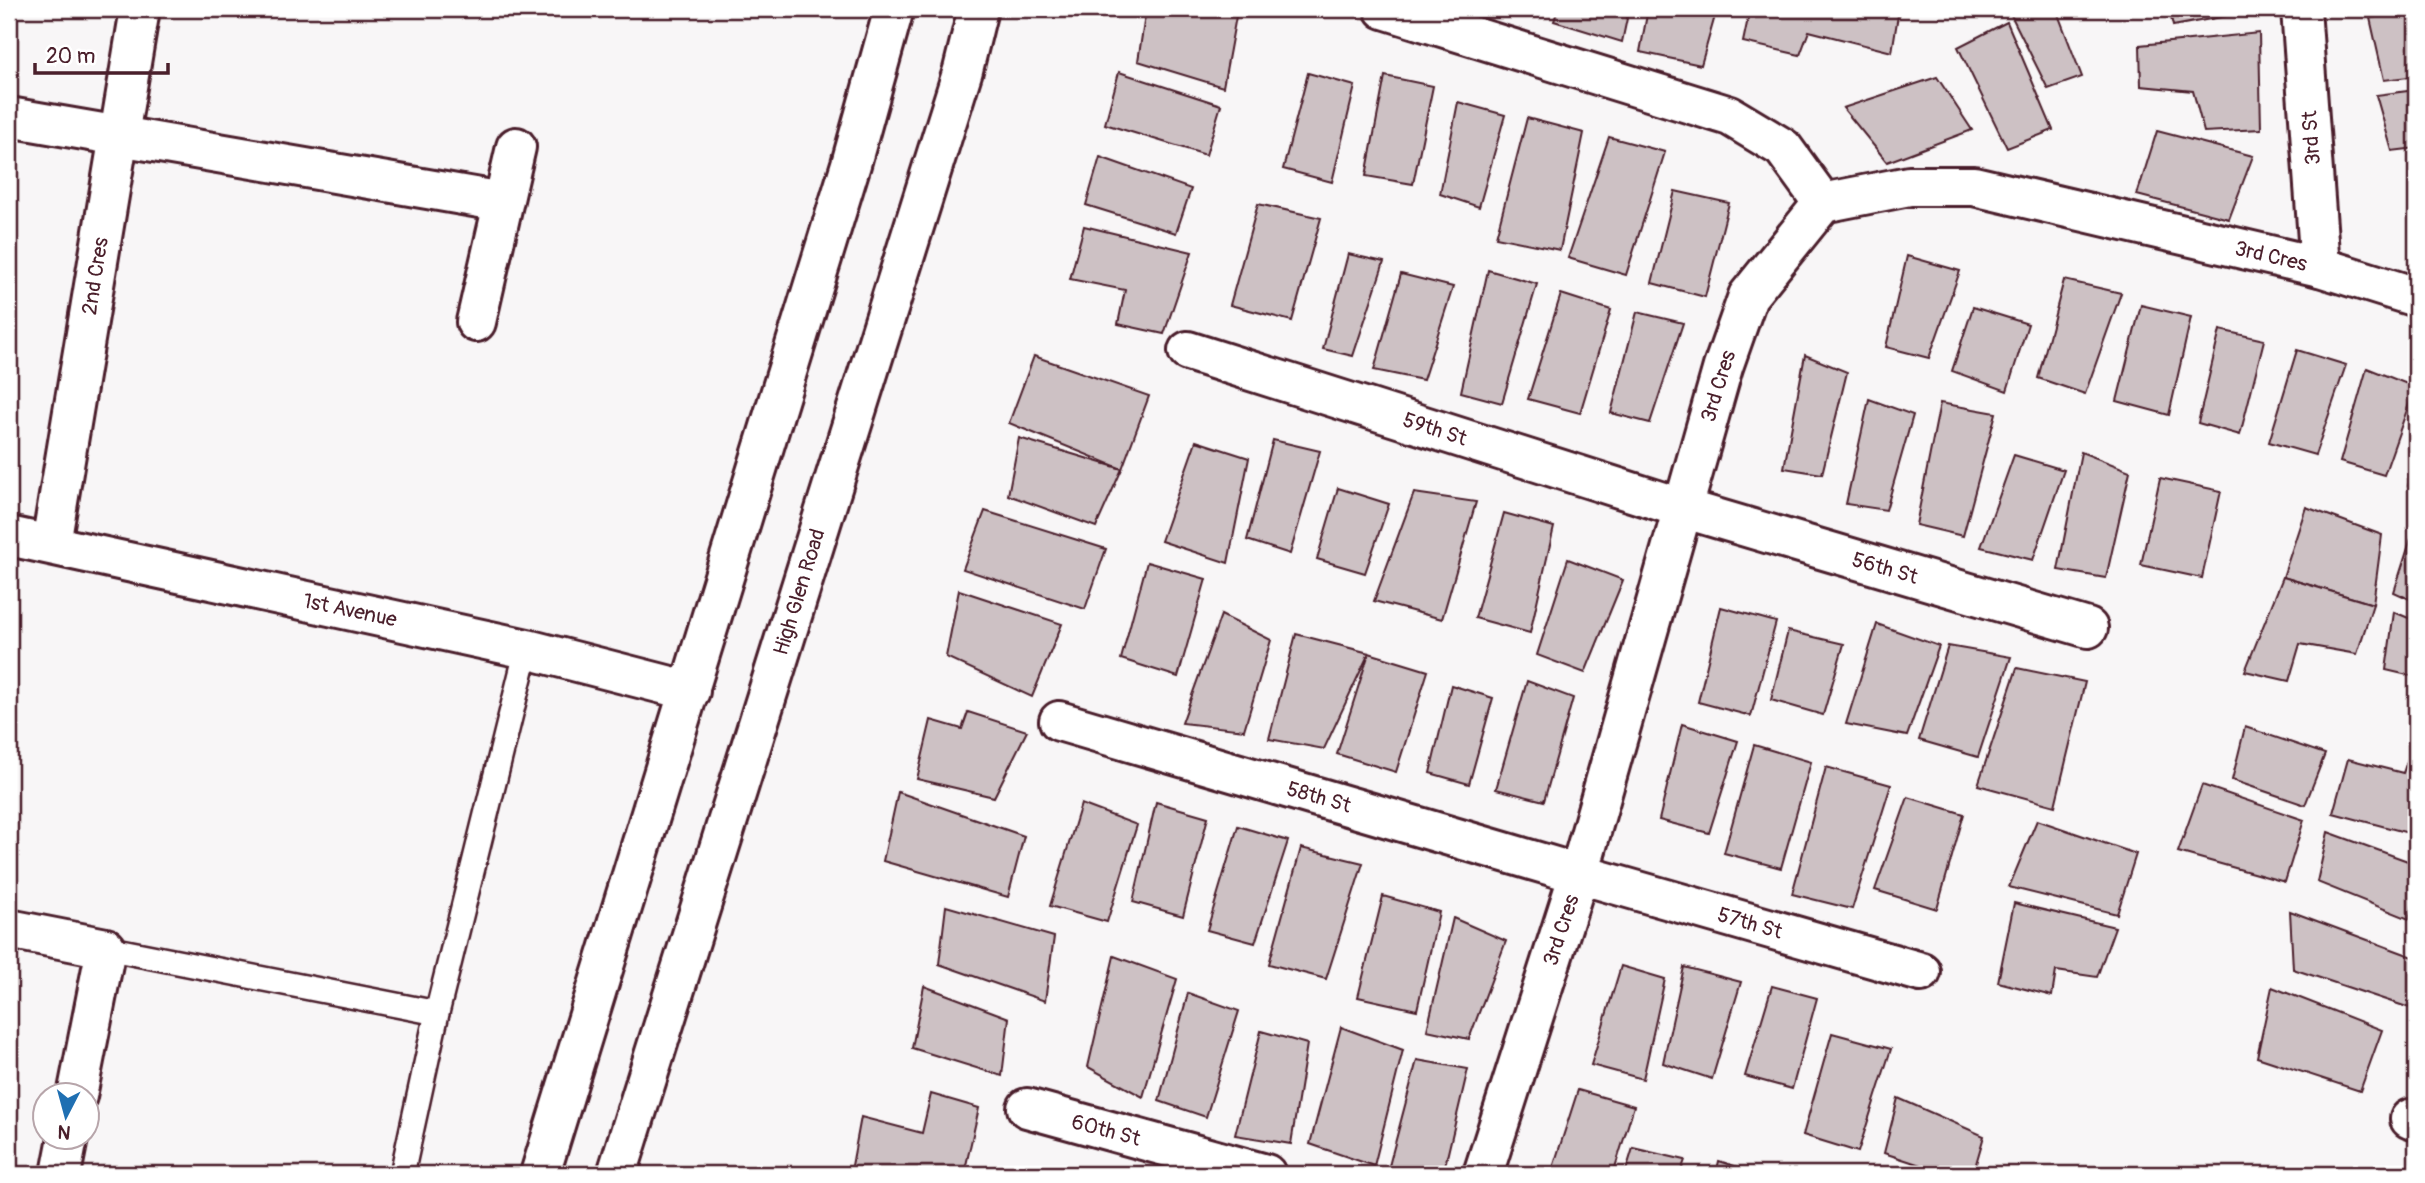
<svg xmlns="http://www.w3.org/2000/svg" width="2425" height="1183" font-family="Pangolin,sans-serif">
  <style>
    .building { fill: #cdc1c4; stroke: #4a1f2b; stroke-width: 2 }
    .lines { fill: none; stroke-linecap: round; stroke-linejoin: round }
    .service-casing { stroke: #4a1f2b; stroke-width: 28 }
    .minor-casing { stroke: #4a1f2b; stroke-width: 44 }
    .primary-casing { stroke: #4a1f2b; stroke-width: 44 }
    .service { stroke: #fff; stroke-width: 23 }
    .minor { stroke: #fff; stroke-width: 38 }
    .primary { stroke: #fff; stroke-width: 38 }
    .labels { text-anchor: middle; stroke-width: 6; stroke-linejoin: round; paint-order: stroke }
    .street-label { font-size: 21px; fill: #4a1f2b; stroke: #fff }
  </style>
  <rect width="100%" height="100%" fill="#f8f6f7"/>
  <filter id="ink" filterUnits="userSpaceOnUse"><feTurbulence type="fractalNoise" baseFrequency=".0143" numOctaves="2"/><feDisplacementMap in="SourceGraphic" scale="14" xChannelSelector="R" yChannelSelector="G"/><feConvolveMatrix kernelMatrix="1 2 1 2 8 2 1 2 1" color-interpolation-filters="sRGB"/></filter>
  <g filter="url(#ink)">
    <g class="building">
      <polygon points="1146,9 1230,9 1237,11 1223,87 1138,61"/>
      <polygon points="1558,9 1629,9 1622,42 1554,21"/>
      <polygon points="1648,9 1717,9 1701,65 1640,52"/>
      <polygon points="1750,9 1899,9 1892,52 1809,31 1800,55 1743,42"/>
      <polygon points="2008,9 2056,9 2082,77 2048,89"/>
      <polygon points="2169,9 2247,9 2248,12 2173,26"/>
      <polygon points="2416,11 2416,76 2384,80 2370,18"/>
      <polygon points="2007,22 2053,130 2007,148 1958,47"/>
      <polygon points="2259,33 2261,129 2204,132 2193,91 2141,86 2140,45"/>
      <polygon points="1119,72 1221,105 1206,155 1105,124"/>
      <polygon points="1308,73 1355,86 1332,182 1283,169"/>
      <polygon points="1385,76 1433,86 1413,184 1366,176"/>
      <polygon points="1937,77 1972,130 1887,162 1843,108"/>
      <polygon points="2416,90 2416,148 2392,151 2376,95"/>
      <polygon points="1458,102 1505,115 1479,207 1440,194"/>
      <polygon points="1527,118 1584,133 1560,250 1496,237"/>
      <polygon points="2157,131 2253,156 2229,219 2137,195"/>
      <polygon points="1609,137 1665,152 1626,275 1568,258"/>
      <polygon points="1100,157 1191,189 1176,233 1086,205"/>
      <polygon points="1675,191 1729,203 1705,297 1652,283"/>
      <polygon points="1258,204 1321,218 1292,321 1230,305"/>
      <polygon points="1084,226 1192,252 1164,334 1118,324 1125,290 1070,279"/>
      <polygon points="1348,254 1384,262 1353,356 1323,349"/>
      <polygon points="1907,256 1960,271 1929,358 1886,347"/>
      <polygon points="1488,270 1537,284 1502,403 1461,392"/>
      <polygon points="1401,274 1453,287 1423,380 1374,370"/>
      <polygon points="2064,280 2121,293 2085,394 2038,378"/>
      <polygon points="1561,294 1611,310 1580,413 1528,399"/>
      <polygon points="2141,305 2191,317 2169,415 2117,401"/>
      <polygon points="1973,307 2028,324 2007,391 1952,371"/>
      <polygon points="1637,312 1683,323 1650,423 1611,413"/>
      <polygon points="2220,330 2264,340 2240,435 2198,423"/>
      <polygon points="2297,350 2346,365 2315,455 2269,442"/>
      <polygon points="1805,355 1847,372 1822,474 1784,468"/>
      <polygon points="1034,356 1149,396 1122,469 1009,423"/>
      <polygon points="2367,368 2415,387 2384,475 2340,462"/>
      <polygon points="1869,399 1913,415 1886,510 1846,504"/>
      <polygon points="1940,403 1996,413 1963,536 1916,525"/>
      <polygon points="1019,438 1122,469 1096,527 1008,495"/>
      <polygon points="1273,440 1320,451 1290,554 1247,540"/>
      <polygon points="1196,441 1249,458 1228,563 1161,541"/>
      <polygon points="2081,452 2130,471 2106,578 2058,570"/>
      <polygon points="2014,455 2064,470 2033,560 1981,547"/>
      <polygon points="2416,459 2416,489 2408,486"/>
      <polygon points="2160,478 2221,491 2202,578 2141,565"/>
      <polygon points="1338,488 1389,504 1365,573 1317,559"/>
      <polygon points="1414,493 1476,502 1442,619 1374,601"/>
      <polygon points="2306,507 2382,535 2373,604 2283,577"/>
      <polygon points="985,511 1106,549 1085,609 963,569"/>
      <polygon points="1504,513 1554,527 1530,633 1475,618"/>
      <polygon points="2413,532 2416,533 2416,602 2394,592"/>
      <polygon points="1568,559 1623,580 1585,673 1537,655"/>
      <polygon points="1147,562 1206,579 1178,677 1121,659"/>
      <polygon points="2283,577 2373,604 2357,654 2300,644 2289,681 2245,671"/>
      <polygon points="959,590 1062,624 1032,697 946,657"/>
      <polygon points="1721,607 1776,622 1751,716 1698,702"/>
      <polygon points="2394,612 2416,621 2416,677 2386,670"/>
      <polygon points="1221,615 1271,640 1244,730 1182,723"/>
      <polygon points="1877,624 1939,646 1907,736 1846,724"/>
      <polygon points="1788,631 1844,644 1823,715 1771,700"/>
      <polygon points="1296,634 1369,653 1324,749 1269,739"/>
      <polygon points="1948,646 2011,657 1978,757 1919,740"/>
      <polygon points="1369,653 1428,671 1396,772 1337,754"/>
      <polygon points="2017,668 2085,682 2055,806 1978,785"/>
      <polygon points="1527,681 1573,698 1544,801 1496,789"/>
      <polygon points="1451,685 1493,698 1469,784 1430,773"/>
      <polygon points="968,712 1027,731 994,797 917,779 931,720 962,729"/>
      <polygon points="1682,724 1738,741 1709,833 1659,820"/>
      <polygon points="2245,727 2325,754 2305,805 2232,780"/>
      <polygon points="1754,745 1811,762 1781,868 1724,853"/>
      <polygon points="2410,752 2416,754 2416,835 2333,813 2348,759 2403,773"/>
      <polygon points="1826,767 1891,785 1852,909 1792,894"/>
      <polygon points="2202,785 2304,820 2285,882 2178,852"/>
      <polygon points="898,792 1024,836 1008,897 883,861"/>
      <polygon points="1908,797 1964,814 1937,909 1875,890"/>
      <polygon points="1156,802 1208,817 1183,916 1133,902"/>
      <polygon points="1081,804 1137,825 1107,922 1050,906"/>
      <polygon points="2037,820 2136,854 2117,914 2009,887"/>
      <polygon points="1238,826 1288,841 1255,943 1207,930"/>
      <polygon points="2328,832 2416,864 2416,894 2409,919 2317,882"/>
      <polygon points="1301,848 1363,863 1326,979 1269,964"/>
      <polygon points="1383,896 1439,912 1417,1010 1358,997"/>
      <polygon points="2014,903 2115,927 2097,977 2056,971 2052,996 1998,982"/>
      <polygon points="946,906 1054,937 1045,1001 939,964"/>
      <polygon points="2290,911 2416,958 2416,1010 2293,969"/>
      <polygon points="1453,918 1506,941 1469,1039 1427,1030"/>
      <polygon points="1114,956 1177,979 1143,1097 1088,1067"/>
      <polygon points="1621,966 1665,979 1643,1079 1591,1065"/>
      <polygon points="1684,967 1741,982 1712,1079 1663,1063"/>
      <polygon points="924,986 1009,1018 1002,1076 912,1048"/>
      <polygon points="1772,986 1817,998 1792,1089 1745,1076"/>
      <polygon points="2272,987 2382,1030 2360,1091 2257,1057"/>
      <polygon points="1188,993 1239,1011 1206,1117 1159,1101"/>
      <polygon points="1341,1027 1403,1050 1374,1166 1310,1144"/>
      <polygon points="1261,1031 1307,1044 1291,1144 1235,1135"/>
      <polygon points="1832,1033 1891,1049 1858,1152 1803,1135"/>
      <polygon points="1417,1060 1468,1069 1443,1174 1416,1174 1389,1166"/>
      <polygon points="1578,1090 1634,1106 1613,1174 1551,1174"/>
      <polygon points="931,1094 979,1108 964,1174 864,1174 851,1171 861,1117 922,1133"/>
      <polygon points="1898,1098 1984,1136 1973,1174 1948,1174 1884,1153"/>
      <polygon points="1633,1148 1685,1160 1680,1174 1625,1174"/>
      <polygon points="1719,1161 1760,1174 1716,1174"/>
    </g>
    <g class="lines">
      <g class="service-casing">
        <g id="service">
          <polyline points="106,948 437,1013"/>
          <polyline points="402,1174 437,1013 527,649"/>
        </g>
      </g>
      <g class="minor-casing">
        <g id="minor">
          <polyline points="1384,9 1730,116 1783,148 1823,203"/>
          <polyline points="2301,9 2320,267"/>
          <polyline points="9,117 503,202"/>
          <polyline points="476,322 516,147"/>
          <polyline points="1188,351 1682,508 2088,628"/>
          <polyline points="9,536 527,649 690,691"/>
          <polyline points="51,544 140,9"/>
          <polyline points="1059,721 1579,874 1921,972"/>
          <polyline points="9,929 106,948 77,1096"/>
          <polyline points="1027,1108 1266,1174"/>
          <polyline points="2410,1119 2416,1121"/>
          <polyline points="61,1174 68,1138"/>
          <polyline points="1483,1174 1579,874 1723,367 1748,296 1823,203 1909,186 1974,186 2320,267 2416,297"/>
        </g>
      </g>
      <g class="primary-casing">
        <g id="primary">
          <polyline points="540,1174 851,164 894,9"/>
          <polyline points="617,1174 963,70 978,9"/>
        </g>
      </g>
      <use href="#service" class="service"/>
      <use href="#minor" class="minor"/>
      <use href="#primary" class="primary"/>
    </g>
  </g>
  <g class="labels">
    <g class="street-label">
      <text transform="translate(2311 138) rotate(-94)" y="7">3rd St</text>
      <text transform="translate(2271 256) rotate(13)" y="7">3rd Cres</text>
      <text transform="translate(95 276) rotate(-81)" y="7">2nd Cres</text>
      <text transform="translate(1718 386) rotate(-73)" y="7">3rd Cres</text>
      <text transform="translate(1435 429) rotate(18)" y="7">59th St</text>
      <text transform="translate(1885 568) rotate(16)" y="7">56th St</text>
      <text transform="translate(799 592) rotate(-73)" y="7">High Glen Road</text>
      <text transform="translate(350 610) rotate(12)" y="7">1st Avenue</text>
      <text transform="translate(1319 797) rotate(16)" y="7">58th St</text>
      <text transform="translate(1750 923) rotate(16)" y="7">57th St</text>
      <text transform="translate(1561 930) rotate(-72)" y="7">3rd Cres</text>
      <text transform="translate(1106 1130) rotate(15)" y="7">60th St</text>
    </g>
  </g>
  <rect width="2425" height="1183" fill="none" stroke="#fff" stroke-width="35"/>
  <rect x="18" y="18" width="2390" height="1148" fill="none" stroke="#4a1f2b" stroke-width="2.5" filter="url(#ink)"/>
  <g transform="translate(66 1116) rotate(186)"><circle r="33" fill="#ffffff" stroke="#b7a5aa" stroke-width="2"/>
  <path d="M0-5L12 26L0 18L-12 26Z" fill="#1f6fb2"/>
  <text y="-10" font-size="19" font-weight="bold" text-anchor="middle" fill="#4a1f2b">N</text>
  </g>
  <path d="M35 63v10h133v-10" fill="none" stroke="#4a1f2b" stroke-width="3.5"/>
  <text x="46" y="63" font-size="21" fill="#4a1f2b" stroke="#ffffff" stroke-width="5" paint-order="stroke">20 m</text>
</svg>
